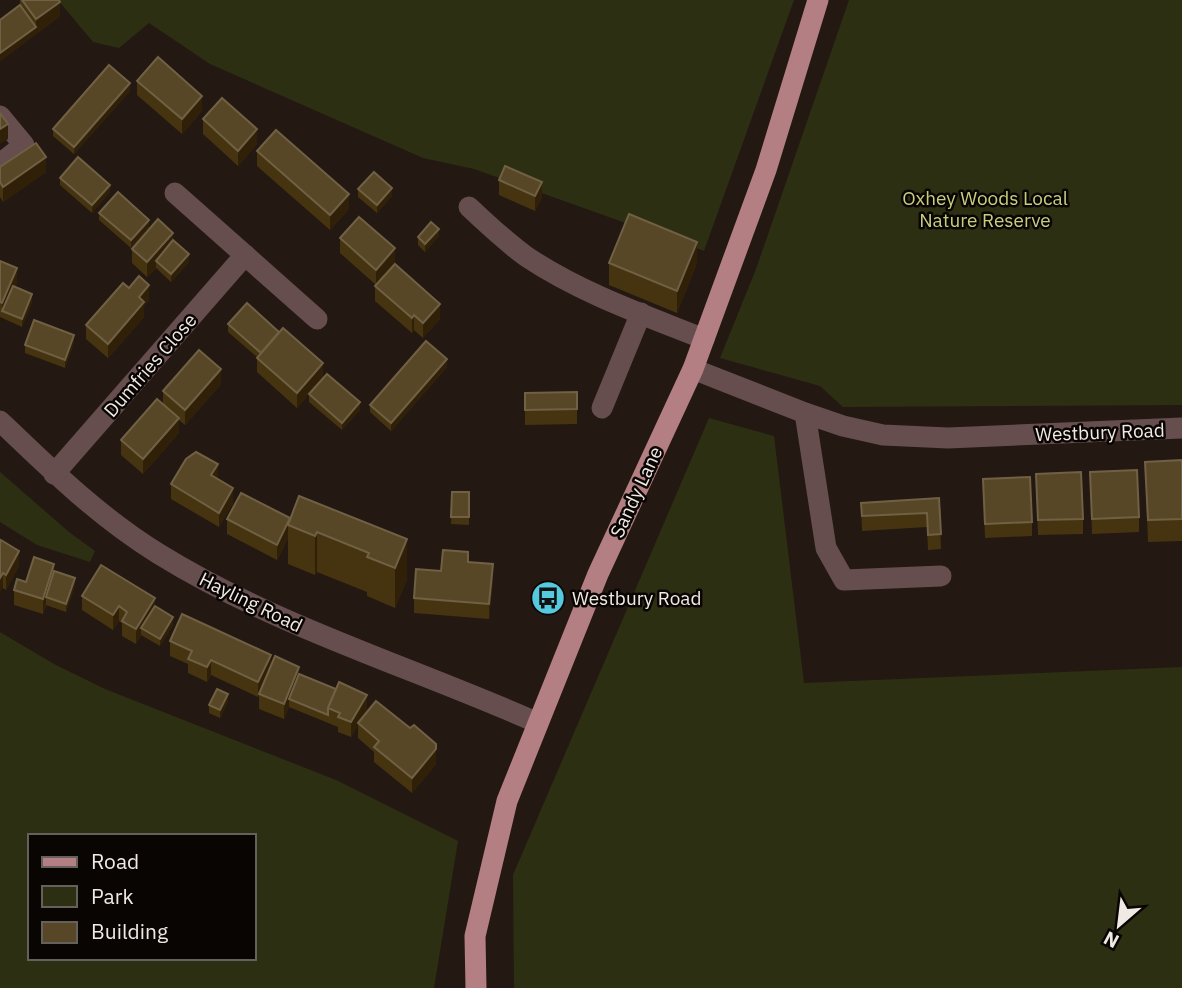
<svg xmlns="http://www.w3.org/2000/svg" width="1182" height="988" font-family="'IBM Plex Sans',sans-serif">
  <style>
    .green { fill: #2d2f13; fill-rule: evenodd }
    .lines { fill: none; stroke-linecap: round; stroke-linejoin: round }
    .minor { stroke: #664d4e; stroke-width: 21 }
    .major { stroke: #b37f82; stroke-width: 21 }
    .wall { fill: #463410 }
    .shaded-wall { fill: #302007 }
    .building { fill: #584727; stroke: #706044; stroke-width: 2 }
    .labels { text-anchor: middle; stroke-width: 5; stroke-linejoin: round; paint-order: stroke }
    .park-label { font-size: 19px; fill: #c7cf7d; stroke: #090503 }
    .street-label { font-size: 19px; fill: #f1e9e4; stroke: #090503 }
    .poi-label { font-size: 19px; fill: #f1e9e4; stroke: #090503; text-anchor: start }
  </style>
  <rect width="100%" height="100%" fill="#231812"/>
  <g class="green">
    <polygon points="58,0 794,0 704,251 474,169 423,158 210,64 149,23 119,48 93,42"/>
    <polygon points="849,0 1182,0 1182,405 843,407 820,386 720,358 756,269"/>
    <polygon points="709,418 774,436 804,683 1182,667 1182,988 514,988 513,875"/>
    <polygon points="0,472 69,532 95,551 90,562 37,545 0,522"/>
    <path d="M 0,632 L 54,664 L 105,689 L 336,780 L 458,841 L 434,988 L 0,988 ZM 30,836 L 254,836 L 254,958 L 30,958 Z"/>
  </g>
  <g class="lines">
    <g class="minor">
      <polyline points="0,116 24,145 0,164"/>
      <polyline points="175,193 317,319"/>
      <path d="M 469,207 C 488,225 506,242 527,257 C 581,293 644,315 704,339"/>
      <polyline points="693,369 805,413 843,426 883,435 948,438 1182,428"/>
      <polyline points="602,408 641,313"/>
      <polyline points="805,413 826,548 844,580 941,576"/>
      <path d="M 0,421 C 50,469 99,517 159,554 C 277,627 412,667 538,723"/>
      <polyline points="54,474 245,255"/>
    </g>
    <polyline class="major" points="476,988 475,936 507,801 598,574 693,369 766,170 818,0"/>
  </g>
  <g class="wall">
    <polygon points="20,0 59,0 60,16 0,61 20,5"/>
    <polygon points="137,81 202,111 182,134 137,95"/>
    <polygon points="130,91 74,154 53,136 53,129"/>
    <polygon points="203,119 257,144 238,166 203,134"/>
    <polygon points="257,151 349,209 330,230 257,166"/>
    <polygon points="0,167 46,172 3,202 0,197"/>
    <polygon points="60,178 110,192 92,213 60,185"/>
    <polygon points="499,180 542,197 535,211 499,195"/>
    <polygon points="358,189 392,196 377,213 358,197"/>
    <polygon points="99,213 149,227 131,248 99,220"/>
    <polygon points="439,236 425,252 418,245 418,237"/>
    <polygon points="340,238 395,263 376,285 340,253"/>
    <polygon points="173,240 189,262 171,282 156,268 147,277 132,263 132,249"/>
    <polygon points="0,261 17,283 15,287 32,302 22,327 0,317"/>
    <polygon points="609,263 697,263 677,313 609,285"/>
    <polygon points="375,286 440,319 423,338 414,330 412,333 375,301"/>
    <polygon points="129,288 149,300 144,305 144,317 108,358 86,339 86,325"/>
    <polygon points="228,324 323,378 297,408 257,372 257,357 228,332"/>
    <polygon points="74,342 65,368 25,353 25,345"/>
    <polygon points="447,367 391,431 370,412 370,405"/>
    <polygon points="221,384 185,425 179,420 179,433 143,474 121,455 121,440 163,404 163,391"/>
    <polygon points="577,392 577,424 525,425 525,393"/>
    <polygon points="309,394 360,410 342,430 309,402"/>
    <polygon points="1182,460 1182,541 1148,542 1145,462"/>
    <polygon points="1090,472 1139,517 1139,532 1092,534"/>
    <polygon points="1036,474 1083,519 1083,534 1038,535"/>
    <polygon points="218,478 233,503 219,527 171,499 171,484"/>
    <polygon points="983,479 1032,522 1032,536 985,538"/>
    <polygon points="452,492 469,492 469,525 451,524"/>
    <polygon points="939,498 941,549 928,550 927,527 862,531 861,503"/>
    <polygon points="290,518 407,539 407,579 395,608 367,596 367,592 317,572 315,575 288,564 288,538 277,560 227,534 227,519"/>
    <polygon points="0,543 19,566 6,590 3,588"/>
    <polygon points="468,562 493,579 489,619 414,613 414,598 441,571"/>
    <polygon points="54,571 75,585 66,612 46,605 43,614 14,605 14,590 26,582"/>
    <polygon points="82,596 155,606 173,625 160,646 141,635 136,644 122,636 122,623 119,621 113,630 82,610"/>
    <polygon points="170,641 299,674 367,710 362,718 436,764 412,793 374,762 374,752 358,738 358,725 351,737 338,732 338,727 289,707 284,719 259,709 259,694 258,697 211,675 207,682 188,673 188,664 170,656"/>
    <polygon points="228,701 220,718 209,713 209,705"/>
  </g>
  <g class="shaded-wall">
    <polygon points="60,2 60,16 0,61 0,53 36,27 36,19"/>
    <polygon points="130,83 130,91 74,154 74,147"/>
    <polygon points="202,96 202,111 182,134 182,119"/>
    <polygon points="8,124 8,139 0,144 0,129"/>
    <polygon points="257,129 257,144 238,166 238,151"/>
    <polygon points="46,157 46,172 3,202 3,187"/>
    <polygon points="542,182 542,197 535,211 535,196"/>
    <polygon points="110,185 110,192 92,213 92,205"/>
    <polygon points="392,188 392,196 377,213 377,205"/>
    <polygon points="349,194 349,209 330,230 330,215"/>
    <polygon points="149,220 149,227 131,248 131,240"/>
    <polygon points="439,229 439,236 425,252 425,244"/>
    <polygon points="173,233 173,247 156,261 156,268 147,277 147,262"/>
    <polygon points="697,242 697,263 677,313 677,291"/>
    <polygon points="395,248 395,263 376,285 376,270"/>
    <polygon points="189,254 189,262 171,282 171,274"/>
    <polygon points="17,268 17,283 5,312 2,311 2,303"/>
    <polygon points="149,285 149,300 144,305 144,317 108,358 108,344 139,297"/>
    <polygon points="32,294 32,302 22,327 22,319"/>
    <polygon points="440,304 440,319 423,338 423,323"/>
    <polygon points="414,315 414,330 412,333 412,318"/>
    <polygon points="74,335 74,342 65,368 65,360"/>
    <polygon points="447,359 447,367 391,431 391,423"/>
    <polygon points="323,363 323,378 297,408 297,393"/>
    <polygon points="221,369 221,384 185,425 185,410"/>
    <polygon points="360,402 360,410 342,430 342,423"/>
    <polygon points="179,418 179,433 143,474 143,459"/>
    <polygon points="218,464 218,479 211,475"/>
    <polygon points="233,488 233,503 219,527 219,513"/>
    <polygon points="290,518 288,525 288,538 277,560 277,545"/>
    <polygon points="317,532 317,572 315,575 315,536"/>
    <polygon points="407,539 407,579 395,608 395,568"/>
    <polygon points="19,551 19,566 6,590 6,575"/>
    <polygon points="54,564 54,579 46,597 46,604 43,614 43,599"/>
    <polygon points="493,564 493,579 489,619 489,604"/>
    <polygon points="3,573 3,588 0,593 0,578"/>
    <polygon points="75,578 75,585 66,612 66,604"/>
    <polygon points="155,598 155,613 141,628 141,635 136,644 136,629"/>
    <polygon points="119,606 119,621 113,630 113,615"/>
    <polygon points="173,617 173,625 160,646 160,639"/>
    <polygon points="271,655 271,669 258,697 258,682"/>
    <polygon points="211,660 211,675 207,682 207,667"/>
    <polygon points="299,667 299,681 289,699 289,707 284,719 284,704"/>
    <polygon points="228,694 228,701 220,718 220,710"/>
    <polygon points="367,695 367,710 351,737 351,722"/>
    <polygon points="436,744 436,764 412,793 412,778"/>
  </g>
  <g class="building">
    <polygon points="22,0 59,0 60,2 36,19"/>
    <polygon points="20,5 36,27 0,53 0,20"/>
    <polygon points="158,57 202,96 182,119 137,81"/>
    <polygon points="109,65 130,83 74,147 53,129"/>
    <polygon points="222,98 257,129 238,151 203,119"/>
    <polygon points="0,113 8,124 0,129"/>
    <polygon points="276,130 349,194 330,215 257,151"/>
    <polygon points="36,143 46,157 3,187 0,182 0,167"/>
    <polygon points="78,157 110,185 92,205 60,178"/>
    <polygon points="505,166 542,182 535,196 499,180"/>
    <polygon points="374,172 392,188 377,205 358,189"/>
    <polygon points="118,192 149,220 131,240 99,213"/>
    <polygon points="629,214 697,242 677,291 609,263"/>
    <polygon points="359,217 395,248 376,270 340,238"/>
    <polygon points="158,219 173,233 147,262 132,249"/>
    <polygon points="431,222 439,229 425,244 418,237"/>
    <polygon points="173,240 189,254 171,274 156,261"/>
    <polygon points="0,261 17,268 2,303 0,302"/>
    <polygon points="395,264 440,304 423,323 414,315 412,318 375,286"/>
    <polygon points="139,276 149,285 139,297 144,302 108,344 86,325 123,283 129,288"/>
    <polygon points="13,286 32,294 22,319 2,311"/>
    <polygon points="247,303 279,332 261,353 228,324"/>
    <polygon points="34,320 74,335 65,360 25,345"/>
    <polygon points="283,328 323,363 297,393 257,358"/>
    <polygon points="426,341 447,359 391,423 370,405"/>
    <polygon points="199,350 221,369 185,410 163,391"/>
    <polygon points="327,374 360,402 342,423 309,394"/>
    <polygon points="577,392 577,409 525,410 525,393"/>
    <polygon points="157,399 179,418 143,459 121,440"/>
    <polygon points="196,452 218,464 211,475 233,488 219,513 171,484 186,459"/>
    <polygon points="1182,460 1182,519 1148,520 1145,462"/>
    <polygon points="1137,470 1139,517 1092,519 1090,472"/>
    <polygon points="1081,472 1083,519 1038,520 1036,474"/>
    <polygon points="1030,477 1032,522 985,524 983,479"/>
    <polygon points="452,492 469,492 469,517 451,517"/>
    <polygon points="241,493 290,518 277,545 227,519"/>
    <polygon points="299,496 407,539 395,568 367,557 369,553 317,532 315,536 288,525"/>
    <polygon points="939,498 941,534 928,535 927,513 862,516 861,503"/>
    <polygon points="1,540 19,551 6,575 3,573 0,578 0,543"/>
    <polygon points="443,550 468,552 468,562 493,564 489,604 414,598 416,569 441,571"/>
    <polygon points="34,557 54,564 43,599 14,590 17,579 26,582"/>
    <polygon points="101,565 155,598 136,629 122,621 127,612 119,606 113,615 82,596"/>
    <polygon points="54,571 75,578 66,604 46,597"/>
    <polygon points="155,606 173,617 160,639 141,628"/>
    <polygon points="182,614 271,655 258,682 211,660 207,667 188,659 192,651 170,641"/>
    <polygon points="275,656 299,667 284,704 259,694"/>
    <polygon points="299,674 336,689 328,708 328,715 289,699"/>
    <polygon points="339,682 367,695 351,722 338,717 340,713 328,708"/>
    <polygon points="217,689 228,694 220,710 209,705"/>
    <polygon points="376,701 410,728 414,725 436,744 436,749 412,778 374,747 379,741 358,723"/>
  </g>
  <defs>
    <g id="bus-disc" transform="scale(1.75)"><circle r="9.5" fill="#55cadf" stroke="#090503"/><path d="M-5-6H5V4H4V6H2V4H-2V6H-4V4H-5ZM-3.5-4V0h7V-4ZM-3.5 1.2v1.5H-2V1.2ZM2 1.2v1.5H3.5V1.2Z" fill="#111"/></g>
  </defs>
  <g fill-rule="evenodd">
    <use href="#bus-disc" x="548" y="598"/>
  </g>
  <g class="labels">
    <g class="park-label">
      <text x="985" y="205">Oxhey Woods Local<tspan x="985" dy="22">Nature Reserve</tspan></text>
    </g>
    <g class="street-label">
      <text transform="translate(150 365) rotate(-49)" y="7">Dumfries Close</text>
      <text transform="translate(1100 432) rotate(-2)" y="7">Westbury Road</text>
      <text transform="translate(636 492) rotate(-65)" y="7">Sandy Lane</text>
      <text transform="translate(251 602) rotate(26)" y="7">Hayling Road</text>
    </g>
    <g class="poi-label">
      <text x="572" y="605">Westbury Road</text>
    </g>
  </g>
  <rect x="28" y="834" width="228" height="126" fill="#090503" stroke="#66605d" stroke-width="2"/>
  <rect x="42" y="857" width="35" height="10" fill="#b37f82" stroke="#66605d" stroke-width="2"/>
  <text x="91" y="869" font-size="21" fill="#f1e9e4">Road</text>
  <rect x="42" y="886" width="35" height="21" fill="#2d2f13" stroke="#66605d" stroke-width="2"/>
  <text x="91" y="904" font-size="21" fill="#f1e9e4">Park</text>
  <rect x="42" y="922" width="35" height="21" fill="#584727" stroke="#66605d" stroke-width="2"/>
  <text x="91" y="939" font-size="21" fill="#f1e9e4">Building</text>
  <g transform="translate(1119 925) rotate(208)" stroke="#090503" stroke-width="5" paint-order="stroke">
  <path d="M0-5L12 26L0 18L-12 26Z" fill="#f1e9e4"/>
  <text y="-10" font-size="19" font-weight="bold" text-anchor="middle" fill="#f1e9e4">N</text>
  </g>
</svg>
